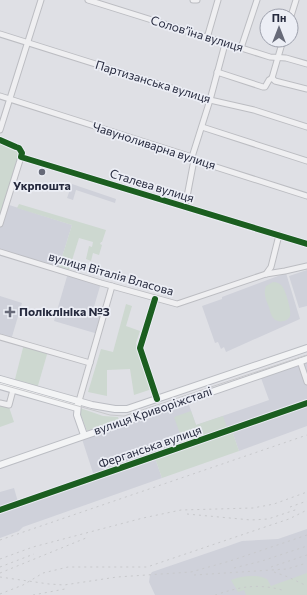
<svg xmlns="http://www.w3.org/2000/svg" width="307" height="595" font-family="Commissioner,sans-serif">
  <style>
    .built { fill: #cfd1da }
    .green { fill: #cdd8d0 }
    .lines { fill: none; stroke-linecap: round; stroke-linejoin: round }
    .minor-casing { stroke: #bcbdc2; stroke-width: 7 }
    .major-casing { stroke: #bbbdc3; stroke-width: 8 }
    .minor { stroke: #efeff1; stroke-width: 5 }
    .major { stroke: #f3f4f5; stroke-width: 6 }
    .tram { stroke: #c8c9cc; stroke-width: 1 }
    .rail { stroke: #c8c9cc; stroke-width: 1; stroke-dasharray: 2 4; stroke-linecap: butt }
    .cycleway-casing { stroke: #eceef5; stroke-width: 8 }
    .cycleway { stroke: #1b5e20; stroke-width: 6 }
    .poi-dot { fill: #676a78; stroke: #eceef5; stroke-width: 1.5 }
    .labels { text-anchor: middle; stroke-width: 3.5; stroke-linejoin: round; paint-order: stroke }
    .street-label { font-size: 12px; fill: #262a3e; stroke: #eceef5 }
    .poi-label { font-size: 12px; font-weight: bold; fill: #262a3e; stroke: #eceef5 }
  </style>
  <rect width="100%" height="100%" fill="#dfe0e5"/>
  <g class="built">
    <polygon points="72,184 116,199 115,203 76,190 73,200 67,198"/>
    <polygon points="6,204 72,225 58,270 0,252 0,224"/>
    <polygon points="307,270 307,306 299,308 289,276"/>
    <polygon points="68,273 101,283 93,310 104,313 98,334 54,321"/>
    <polygon points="286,273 300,319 226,352 224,347 221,349 218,342 215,343 202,306 222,299 222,297"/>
    <polygon points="0,296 22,303 11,340 0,337"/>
    <polygon points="307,362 307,426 239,451 232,431 155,458 162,478 23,527 19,531 0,538 0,492 14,488 18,502 94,476 82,439 188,402 196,425 269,400 261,378"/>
    <polygon points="307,529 307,595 155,595 149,582 150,575 152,572 228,546 242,541 278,539"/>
  </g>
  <g class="green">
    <polygon points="0,143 17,149 20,153 0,219"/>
    <polygon points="19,204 106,230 102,242 101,242 100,244 102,245 99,255 93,253 91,261 86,259 89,246 92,247 93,242 79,238 68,273 58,270 72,225 17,208"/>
    <path d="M 273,282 C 277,282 279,283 282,286 C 285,289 292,311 290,316 C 288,322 278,323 274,319 C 271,316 270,311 269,307 C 266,300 263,293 266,286 Z"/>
    <polygon points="126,304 132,306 126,326 140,331 136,343 152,389 134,395 130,369 107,370 107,396 88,392 101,349 113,352"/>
    <polygon points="24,344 48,351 37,389 14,383"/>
    <polygon points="0,405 9,407 14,422 0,427"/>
    <polygon points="80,408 103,416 118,417 119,420 87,431 79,410"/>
    <polygon points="191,411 196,425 223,416 228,430 184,445 174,417"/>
    <polygon points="232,431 239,451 162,478 155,458"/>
    <path d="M 307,573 L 307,595 L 246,595 L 244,590 L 238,592 L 231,580 C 242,576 256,574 267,579 L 271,586 Z"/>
  </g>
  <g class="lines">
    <g class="minor-casing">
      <g id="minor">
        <polyline points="88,0 270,57 286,58 307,64"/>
        <polyline points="193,0 197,0"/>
        <polyline points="291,16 296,0"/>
        <polyline points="0,34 210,100 254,110 307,127"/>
        <polyline points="207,38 218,0"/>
        <polyline points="241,48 257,0"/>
        <polyline points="217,72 263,87 265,87 269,80 272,78 275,81 307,89"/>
        <polyline points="272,78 283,40"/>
        <polyline points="0,96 192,157 194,160 307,196"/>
        <polyline points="202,127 307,161"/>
        <polyline points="0,130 41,0"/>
        <polyline points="0,140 16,147 19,148 22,153 21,157 307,244"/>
        <polyline points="192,157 210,100 225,44"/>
        <polyline points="185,207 194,160"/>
        <polyline points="0,224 21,157"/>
        <polyline points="0,252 101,283 177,304 266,274 285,271 307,266"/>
        <polyline points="266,274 271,267 279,235"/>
        <polyline points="0,337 90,363"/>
        <polyline points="300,361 307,382"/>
        <polyline points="79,401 112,286"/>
        <polyline points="0,403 9,405 13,390"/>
        <polyline points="0,510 307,403"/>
      </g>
    </g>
    <g class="major-casing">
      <g id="major">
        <polyline points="0,379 92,405 115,409 127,409 307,348"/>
        <polyline points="0,386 77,408"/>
        <polyline points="78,404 77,415 84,435"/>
        <polyline points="0,465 307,359"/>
      </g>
    </g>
    <use href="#minor" class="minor"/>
    <use href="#major" class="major"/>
    <polyline class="tram" points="0,384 110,415 124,416 307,355"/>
    <g class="rail">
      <polyline points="290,507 307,501"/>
      <polyline points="187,514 251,520 268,519 298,509"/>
      <polyline points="0,540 307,435"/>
      <polyline points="0,559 33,547 143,518 181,510 253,508 274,504 307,492"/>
      <polyline points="0,567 34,554"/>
      <polyline points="271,567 307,555"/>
      <polyline points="234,568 262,561 307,546"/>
      <polyline points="274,572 288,577 307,586"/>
      <polyline points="0,573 86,538"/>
      <polyline points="194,575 287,569 307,563"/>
      <polyline points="0,577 49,584 64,585 117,577 191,572 230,561 307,535"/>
      <polyline points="0,594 23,585 43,573 68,567 147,567 265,527 289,519 307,510"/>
      <polyline points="33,595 65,589"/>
      <path d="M 215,595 C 240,587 256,583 282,590"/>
    </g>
    <g class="cycleway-casing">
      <g id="cycleway">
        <polyline points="0,140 16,147 19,148 22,153 21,157 307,244"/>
        <polyline points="155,299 140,348 157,399"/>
        <polyline points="0,510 307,403"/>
      </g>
    </g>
    <use href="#cycleway" class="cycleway"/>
  </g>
  <g class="poi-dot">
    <circle cx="42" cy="172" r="4"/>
    <path d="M8 306h4v4h4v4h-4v4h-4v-4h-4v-4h4z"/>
  </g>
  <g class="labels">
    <g class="street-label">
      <text transform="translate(197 34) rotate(17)" y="4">Соловʼїна вулиця</text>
      <text transform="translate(153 82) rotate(17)" y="4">Партизанська вулиця</text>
      <text transform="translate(154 146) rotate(18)" y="4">Чавуноливарна вулиця</text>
      <text transform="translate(152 186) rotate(17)" y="4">Сталева вулиця</text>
      <text transform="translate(111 274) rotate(16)" y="4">вулиця Віталія Власова</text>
      <text transform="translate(153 411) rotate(-19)" y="4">вулиця Криворіжсталі</text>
      <text transform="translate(150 447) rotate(-19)" y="4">Ферганська вулиця</text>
    </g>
    <g class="poi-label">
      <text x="42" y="190">Укрпошта</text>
      <text x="19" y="316" text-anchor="start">Поліклініка №3</text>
    </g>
  </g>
  <g transform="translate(279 28)"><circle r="19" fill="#eceef5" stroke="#9da0ac"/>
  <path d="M0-3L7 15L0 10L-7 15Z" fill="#676a78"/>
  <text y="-6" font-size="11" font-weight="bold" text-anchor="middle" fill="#262a3e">Пн</text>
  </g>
</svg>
